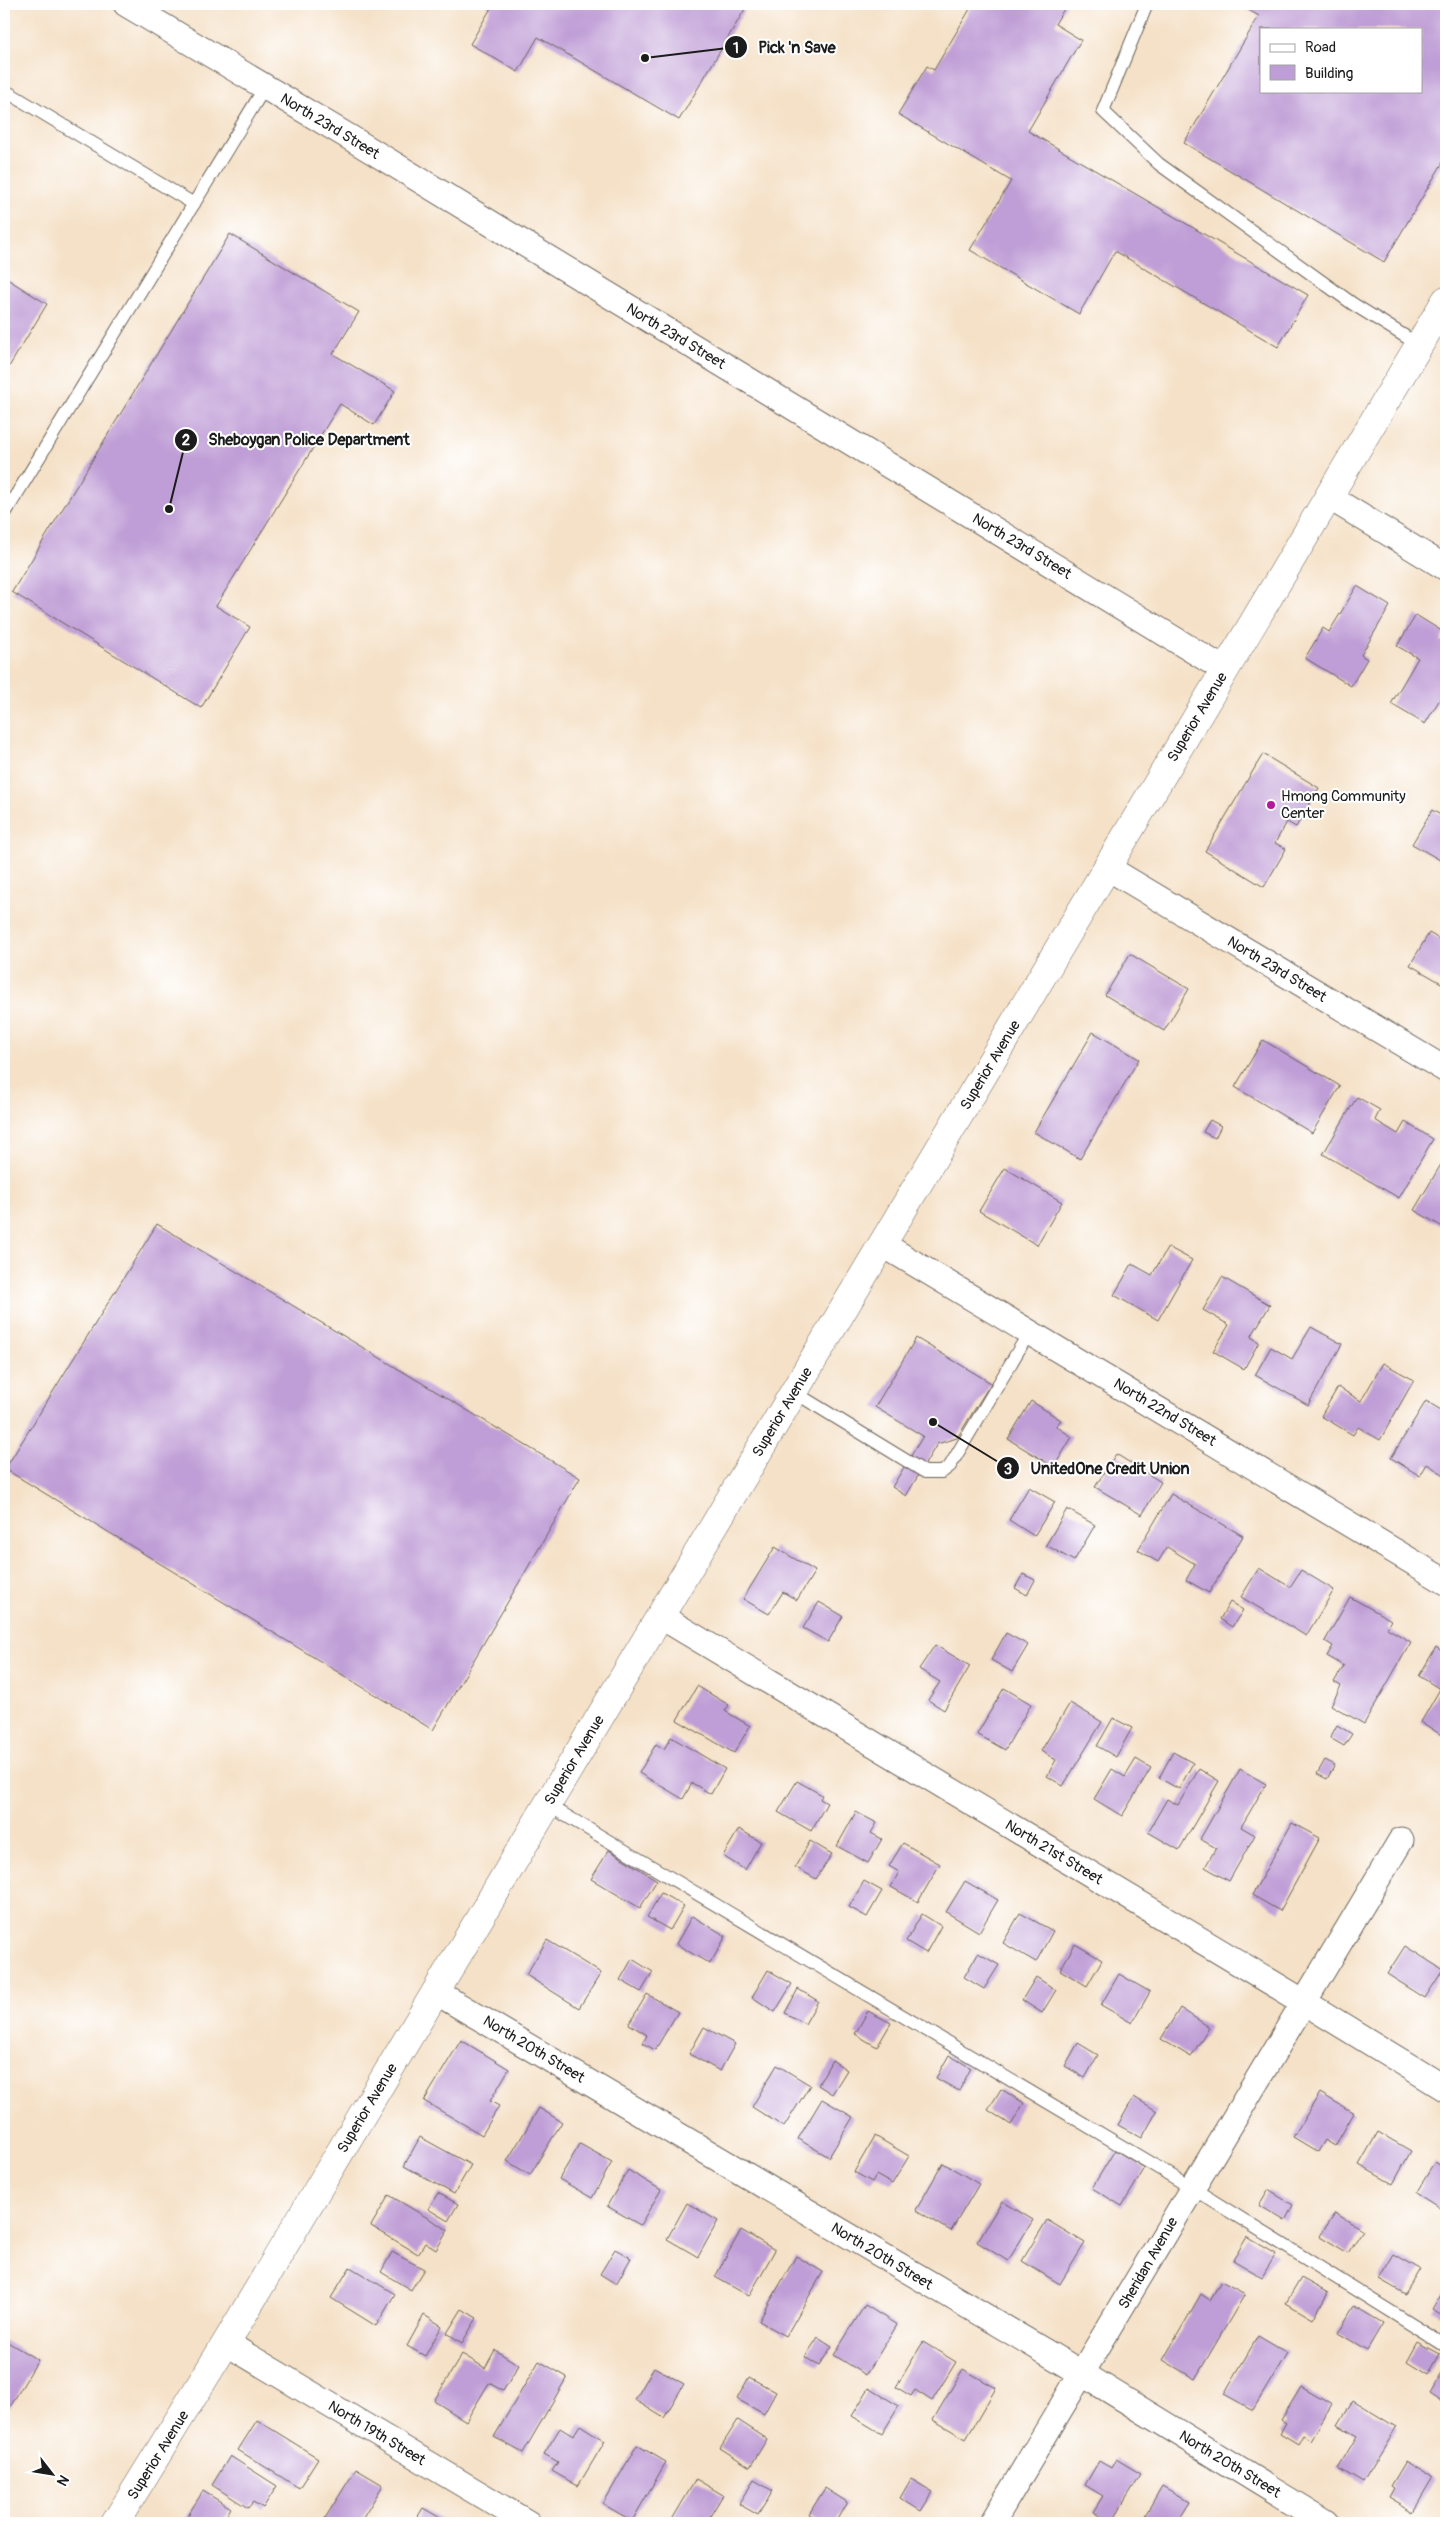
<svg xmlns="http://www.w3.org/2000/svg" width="1450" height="2527" font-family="Pangolin,sans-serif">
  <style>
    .building { fill: #bf9dd6; fill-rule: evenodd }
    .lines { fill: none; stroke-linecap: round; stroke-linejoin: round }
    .service-casing { stroke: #686158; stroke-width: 14 }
    .minor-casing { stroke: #686158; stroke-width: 27 }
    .tertiary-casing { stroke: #686158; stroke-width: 29 }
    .service { stroke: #fff; stroke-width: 12 }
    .minor { stroke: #fff; stroke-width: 25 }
    .tertiary { stroke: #fff; stroke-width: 28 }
    .poi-dot { fill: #b5179e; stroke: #fff; stroke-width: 2 }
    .labels { text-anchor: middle; stroke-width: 4; stroke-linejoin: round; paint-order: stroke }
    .street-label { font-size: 15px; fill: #1c1c1c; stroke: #fff }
    .poi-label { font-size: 15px; fill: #1c1c1c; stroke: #fff; text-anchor: start }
    .leader { fill: none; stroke: #1c1c1c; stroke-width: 2 }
    .callout-dot { fill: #1c1c1c; stroke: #fff; stroke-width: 2 }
    .mark-label { font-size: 15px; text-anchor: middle; font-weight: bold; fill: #fff }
    .callout-label { font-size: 16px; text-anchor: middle; font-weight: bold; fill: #1c1c1c; stroke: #fff; stroke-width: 4; stroke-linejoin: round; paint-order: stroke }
  </style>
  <rect width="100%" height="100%" fill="#fff"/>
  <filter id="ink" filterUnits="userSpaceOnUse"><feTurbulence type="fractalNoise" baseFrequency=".02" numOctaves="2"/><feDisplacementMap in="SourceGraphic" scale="10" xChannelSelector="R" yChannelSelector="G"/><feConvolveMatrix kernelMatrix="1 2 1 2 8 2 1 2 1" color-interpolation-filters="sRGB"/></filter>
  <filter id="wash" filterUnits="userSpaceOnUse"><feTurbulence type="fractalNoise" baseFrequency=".0096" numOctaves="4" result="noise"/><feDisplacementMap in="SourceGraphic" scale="20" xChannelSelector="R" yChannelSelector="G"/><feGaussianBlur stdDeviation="1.12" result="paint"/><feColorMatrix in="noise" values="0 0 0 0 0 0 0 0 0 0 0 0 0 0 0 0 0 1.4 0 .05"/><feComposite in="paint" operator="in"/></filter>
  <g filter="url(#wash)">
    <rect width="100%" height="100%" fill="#f5e1c7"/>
    <g id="blocks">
      <g class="building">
        <polygon points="484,4 748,4 679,120 538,37 518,72 470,44 491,8"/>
        <polygon points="973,4 1067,4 1055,24 1081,40 1028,131 1308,295 1278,347 1115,251 1079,314 970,250 1011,181 898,114 927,66 934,70"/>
        <path d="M 1238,4 L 1446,4 L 1446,157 L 1384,262 L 1184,143 L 1259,16 ZM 1261,29 L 1421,29 L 1421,91 L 1261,91 Z"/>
        <polygon points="230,234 359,312 333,354 395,391 374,425 340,404 216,606 250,627 201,708 12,592"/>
        <polygon points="4,277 47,304 4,375"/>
        <polygon points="1357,586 1390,606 1361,655 1367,659 1351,686 1305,658 1323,628 1329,632"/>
        <polygon points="1416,615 1445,633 1440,641 1446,644 1446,689 1425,724 1391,704 1418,658 1397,646"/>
        <polygon points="1263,754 1319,788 1296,827 1287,822 1275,843 1286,849 1264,887 1205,851"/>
        <polygon points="1432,810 1446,818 1446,849 1440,860 1412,844"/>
        <polygon points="1429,933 1446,943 1446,978 1443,984 1410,965"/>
        <polygon points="1130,954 1189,989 1164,1031 1105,995"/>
        <polygon points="1093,1032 1139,1059 1080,1159 1034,1132"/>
        <polygon points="1263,1040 1340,1086 1312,1133 1235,1087"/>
        <polygon points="1357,1097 1380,1110 1375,1120 1398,1134 1405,1122 1433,1139 1399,1198 1323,1154"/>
        <polygon points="1210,1120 1221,1126 1215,1138 1203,1132"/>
        <polygon points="1446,1156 1446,1229 1414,1210"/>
        <polygon points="1005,1168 1062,1202 1037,1245 979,1211"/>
        <polygon points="157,1224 580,1478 433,1730 5,1469"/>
        <polygon points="1168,1247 1192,1260 1158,1320 1114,1295 1132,1264 1152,1275"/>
        <polygon points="1222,1277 1270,1305 1251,1337 1259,1342 1244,1369 1213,1351 1229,1325 1203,1310"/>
        <polygon points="1311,1327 1342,1344 1308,1405 1255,1375 1271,1347 1292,1359"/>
        <polygon points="916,1338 991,1383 957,1438 937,1444 906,1496 892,1487 923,1436 875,1407"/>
        <polygon points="1383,1363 1414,1380 1380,1440 1358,1427 1353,1435 1321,1416 1338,1387 1361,1401"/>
        <polygon points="1031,1401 1061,1420 1056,1426 1072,1437 1054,1467 1008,1439"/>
        <polygon points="1426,1401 1446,1413 1446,1476 1427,1464 1420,1476 1391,1458"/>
        <polygon points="1116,1454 1161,1482 1142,1515 1095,1487"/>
        <polygon points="1029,1487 1055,1502 1034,1536 1009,1520"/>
        <polygon points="1171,1494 1243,1536 1209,1593 1186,1580 1195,1564 1167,1547 1158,1562 1138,1550"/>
        <polygon points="1067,1509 1095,1525 1074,1561 1046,1545"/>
        <polygon points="775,1547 815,1571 797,1600 783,1592 769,1614 743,1599"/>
        <polygon points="1259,1568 1290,1587 1301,1570 1334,1590 1306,1636 1241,1597"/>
        <polygon points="1023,1574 1035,1580 1027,1595 1015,1588"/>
        <polygon points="1350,1597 1391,1620 1387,1628 1411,1642 1364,1724 1331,1705 1341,1686 1334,1682 1344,1666 1327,1656 1333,1646 1325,1641"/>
        <polygon points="819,1602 843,1616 828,1642 803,1628"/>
        <polygon points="1230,1602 1243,1610 1232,1627 1220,1619"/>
        <polygon points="1006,1633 1028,1645 1012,1672 991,1660"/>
        <polygon points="935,1645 970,1666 944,1710 928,1700 940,1682 919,1669"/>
        <polygon points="1436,1647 1446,1654 1446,1738 1421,1722 1440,1689 1419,1676"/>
        <polygon points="697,1686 729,1705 725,1711 750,1726 734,1753 677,1720"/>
        <polygon points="1004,1688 1031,1704 1005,1750 977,1734"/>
        <polygon points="1070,1703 1102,1722 1063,1786 1047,1776 1056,1760 1041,1751"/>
        <polygon points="1113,1718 1132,1728 1116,1757 1097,1746"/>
        <polygon points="1337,1725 1352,1734 1344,1746 1330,1738"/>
        <polygon points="671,1737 725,1769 711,1794 692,1783 683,1799 639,1773 656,1744 664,1749"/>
        <polygon points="1173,1752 1193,1763 1179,1789 1159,1778"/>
        <polygon points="1136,1759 1151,1768 1122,1816 1094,1799 1112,1769 1125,1777"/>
        <polygon points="1325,1760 1335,1765 1327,1779 1317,1774"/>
        <polygon points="1199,1769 1219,1781 1179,1850 1148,1832 1167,1799 1178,1805"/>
        <polygon points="1240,1769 1266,1784 1241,1827 1255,1835 1229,1881 1205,1867 1216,1848 1200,1839"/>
        <polygon points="797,1781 822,1795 820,1799 827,1803 811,1831 778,1812"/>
        <polygon points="856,1812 877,1823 871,1833 882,1839 868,1863 837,1846"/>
        <polygon points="1292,1823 1320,1838 1280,1911 1252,1895"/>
        <polygon points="739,1829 761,1842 745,1870 723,1856"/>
        <polygon points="810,1841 832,1854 816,1879 795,1867"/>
        <polygon points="903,1843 940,1864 918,1902 891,1887 899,1872 889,1866"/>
        <polygon points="609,1850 657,1880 640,1908 591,1879"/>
        <polygon points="864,1881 882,1891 867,1917 849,1907"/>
        <polygon points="965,1881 998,1900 979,1932 946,1912"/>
        <polygon points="661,1893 684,1906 670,1930 647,1917"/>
        <polygon points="1020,1913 1053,1931 1036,1962 1003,1943"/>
        <polygon points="922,1914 941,1926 926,1953 906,1941"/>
        <polygon points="692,1916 726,1936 710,1964 676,1944"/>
        <polygon points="547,1940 601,1973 579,2008 526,1975"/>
        <polygon points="1075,1944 1102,1960 1087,1986 1060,1970"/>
        <polygon points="1405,1946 1443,1970 1425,1998 1387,1974"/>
        <polygon points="978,1953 999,1965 984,1989 964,1977"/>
        <polygon points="632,1959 653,1972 641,1992 620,1980"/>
        <polygon points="768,1970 792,1984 775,2012 752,1997"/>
        <polygon points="1119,1974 1150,1992 1132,2023 1101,2005"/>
        <polygon points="1036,1977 1056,1990 1042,2013 1022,2000"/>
        <polygon points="798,1989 818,2001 805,2024 785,2013"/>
        <polygon points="647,1994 678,2012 655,2050 643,2043 647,2035 629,2024"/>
        <polygon points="1180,2008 1209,2027 1191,2057 1161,2039"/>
        <polygon points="868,2011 891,2023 877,2047 855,2034"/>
        <polygon points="704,2027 735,2044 720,2071 689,2054"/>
        <polygon points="461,2040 509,2069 490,2101 499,2106 482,2135 424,2101"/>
        <polygon points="1078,2043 1098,2055 1085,2078 1065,2066"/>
        <polygon points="949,2055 971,2068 959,2091 936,2078"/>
        <polygon points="832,2060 847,2070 832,2094 818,2085"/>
        <polygon points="777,2065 810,2085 784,2127 752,2107"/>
        <polygon points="1001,2089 1024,2103 1011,2125 988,2110"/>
        <polygon points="1320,2093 1354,2113 1335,2146 1325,2140 1318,2152 1293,2137"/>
        <polygon points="1134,2097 1157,2111 1142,2138 1118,2125"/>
        <polygon points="822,2099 853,2117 829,2157 798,2139"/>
        <polygon points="539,2108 562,2122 530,2175 507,2161"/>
        <polygon points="1378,2132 1411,2151 1393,2184 1359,2165"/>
        <polygon points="875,2136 909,2156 892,2184 876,2175 872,2182 854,2172"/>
        <polygon points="420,2137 471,2165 454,2194 404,2166"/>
        <polygon points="580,2144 612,2162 592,2198 559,2179"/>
        <polygon points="1115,2150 1145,2168 1122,2206 1092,2188"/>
        <polygon points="1435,2162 1446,2169 1446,2212 1416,2193"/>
        <polygon points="943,2163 979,2184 951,2231 916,2210"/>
        <polygon points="628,2170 661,2190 640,2225 607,2206"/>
        <polygon points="1268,2190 1293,2205 1285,2221 1259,2205"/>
        <polygon points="438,2193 458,2204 448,2221 428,2209"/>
        <polygon points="389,2195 448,2230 436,2250 425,2243 418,2254 371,2226"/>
        <polygon points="1002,2201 1033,2220 1008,2261 977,2242"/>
        <polygon points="687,2203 718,2221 698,2257 667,2239"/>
        <polygon points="1335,2213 1363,2230 1348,2253 1320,2236"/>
        <polygon points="1047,2220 1085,2243 1060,2284 1022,2261"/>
        <polygon points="741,2230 775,2250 749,2296 715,2277"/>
        <polygon points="1247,2237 1276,2254 1262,2277 1233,2260"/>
        <polygon points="615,2249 631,2258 616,2284 600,2274"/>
        <polygon points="392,2252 424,2269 411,2290 381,2272"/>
        <polygon points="1394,2254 1420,2269 1405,2294 1379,2279"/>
        <polygon points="796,2256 823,2272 786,2336 759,2321"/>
        <polygon points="350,2267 395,2294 376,2326 331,2298"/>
        <polygon points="1301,2278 1328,2293 1313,2319 1286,2303"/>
        <polygon points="1221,2281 1245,2294 1195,2379 1163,2360 1201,2294 1210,2300"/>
        <polygon points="1444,2290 1446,2292 1446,2318 1432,2310"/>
        <polygon points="865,2305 897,2325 866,2375 834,2355"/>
        <polygon points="1354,2306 1383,2323 1367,2350 1338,2333"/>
        <polygon points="462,2309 477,2318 462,2343 447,2333"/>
        <polygon points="424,2315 442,2326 425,2356 407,2346"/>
        <polygon points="1258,2336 1287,2353 1253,2410 1224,2394"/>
        <polygon points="818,2337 832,2346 819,2366 805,2357"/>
        <polygon points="4,2340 38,2360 4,2417"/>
        <polygon points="923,2342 956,2362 932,2401 915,2390 911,2396 896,2387"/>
        <polygon points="1418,2342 1440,2354 1428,2375 1407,2362"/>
        <polygon points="495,2350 519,2365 503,2391 489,2383 466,2421 434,2401 462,2354 485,2368"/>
        <polygon points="539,2361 567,2377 523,2453 494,2437"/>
        <polygon points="1446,2366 1446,2405 1429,2394"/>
        <polygon points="654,2367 684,2384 664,2418 635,2400"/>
        <polygon points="963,2369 996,2388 966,2439 933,2420"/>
        <polygon points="749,2377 776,2392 764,2414 737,2399"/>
        <polygon points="1301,2387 1332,2405 1311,2440 1303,2435 1298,2444 1280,2433 1286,2423 1281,2420"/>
        <polygon points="869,2388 899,2406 882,2434 852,2416"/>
        <polygon points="1353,2400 1397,2427 1363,2483 1338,2468 1357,2436 1338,2425"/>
        <polygon points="257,2420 318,2458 299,2488 238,2450"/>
        <polygon points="738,2420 767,2439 750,2467 720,2448"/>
        <polygon points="580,2425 605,2441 578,2486 552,2471 558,2462 544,2454 560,2428 573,2436"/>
        <polygon points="637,2445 666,2462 632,2521 603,2504"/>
        <polygon points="230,2456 277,2486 263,2508 253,2502 248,2508 212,2485"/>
        <polygon points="1116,2459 1141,2474 1111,2523 1093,2512 1103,2496 1085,2485 1099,2461 1111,2468"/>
        <polygon points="1406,2461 1434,2478 1414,2512 1389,2497 1394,2488 1391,2486"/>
        <polygon points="356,2469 383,2485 360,2523 322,2523"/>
        <polygon points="696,2479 723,2495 706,2523 670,2523"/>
        <polygon points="911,2479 933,2492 921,2511 900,2498"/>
        <polygon points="754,2480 773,2491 758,2515 739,2504"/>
        <polygon points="1162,2486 1190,2502 1177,2523 1150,2523 1143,2519"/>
        <polygon points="825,2488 847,2502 835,2523 824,2523 809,2514"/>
        <polygon points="203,2491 231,2508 222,2523 183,2523"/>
        <polygon points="423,2508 449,2523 414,2523"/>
      </g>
    </g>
  </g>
  <g filter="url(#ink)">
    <use href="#blocks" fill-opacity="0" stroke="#686158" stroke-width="1"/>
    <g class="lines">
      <g class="service-casing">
        <g id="service">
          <polyline points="1147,4 1103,111 1159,164 1353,304 1419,345"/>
          <polyline points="4,90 194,204"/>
          <polyline points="4,515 265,87"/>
          <polyline points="794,1392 925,1472 942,1472 950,1466 1030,1331"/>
          <polyline points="548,1805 1192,2188 1446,2346"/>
        </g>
      </g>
      <g class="minor-casing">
        <g id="minor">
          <polyline points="126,4 349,137 1225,670"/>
          <polyline points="1329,497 1446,568"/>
          <polyline points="1108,868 1446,1070"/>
          <polyline points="882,1244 1446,1582"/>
          <polyline points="660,1616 1304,2002 1446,2089"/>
          <polyline points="436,1992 1083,2374 1326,2523"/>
          <polyline points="226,2343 528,2523"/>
          <polyline points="992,2523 1401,1840"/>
        </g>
      </g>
      <g class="tertiary-casing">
        <polyline id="tertiary" points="115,2523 226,2343 1446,300"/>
      </g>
      <use href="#service" class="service"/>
      <use href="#minor" class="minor"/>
      <use href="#tertiary" class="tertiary"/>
    </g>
  </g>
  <circle class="poi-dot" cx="1271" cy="805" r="5"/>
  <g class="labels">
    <g class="street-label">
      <text transform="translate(330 126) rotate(31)" y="5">North 23rd Street</text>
      <text transform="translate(676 336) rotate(31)" y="5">North 23rd Street</text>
      <text transform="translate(1022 546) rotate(31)" y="5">North 23rd Street</text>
      <text transform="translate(1197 717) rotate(-59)" y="5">Superior Avenue</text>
      <text transform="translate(1277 969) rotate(31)" y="5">North 23rd Street</text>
      <text transform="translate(990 1065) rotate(-59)" y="5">Superior Avenue</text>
      <text transform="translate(782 1412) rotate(-59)" y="5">Superior Avenue</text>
      <text transform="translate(1165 1412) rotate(31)" y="5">North 22nd Street</text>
      <text transform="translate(574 1760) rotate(-59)" y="5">Superior Avenue</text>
      <text transform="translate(1054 1852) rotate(31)" y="5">North 21st Street</text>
      <text transform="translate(534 2049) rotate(31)" y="5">North 20th Street</text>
      <text transform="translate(367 2108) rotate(-59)" y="5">Superior Avenue</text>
      <text transform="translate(882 2256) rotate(31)" y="5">North 20th Street</text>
      <text transform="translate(1148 2263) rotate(-60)" y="5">Sheridan Avenue</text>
      <text transform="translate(377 2433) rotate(31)" y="5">North 19th Street</text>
      <text transform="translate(158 2455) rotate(-58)" y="5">Superior Avenue</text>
      <text transform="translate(1230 2464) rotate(31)" y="5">North 20th Street</text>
    </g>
    <g class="poi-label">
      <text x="1281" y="801">Hmong Community<tspan x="1281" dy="17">Center</tspan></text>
    </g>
  </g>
  <path class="leader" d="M645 58L736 47M169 509L186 440M933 1422L1008 1468"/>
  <g class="callout-dot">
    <circle cx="645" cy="58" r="5"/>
    <circle cx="169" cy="509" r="5"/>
    <circle cx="933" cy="1422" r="5"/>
    <circle cx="736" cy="47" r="12"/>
    <circle cx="186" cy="440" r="12"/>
    <circle cx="1008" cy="1468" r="12"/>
  </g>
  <g class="mark-label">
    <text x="736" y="53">1</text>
    <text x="186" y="445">2</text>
    <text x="1008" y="1474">3</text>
  </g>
  <g class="callout-label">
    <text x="797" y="53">Pick 'n Save</text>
    <text x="309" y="445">Sheboygan Police Department</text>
    <text x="1110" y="1474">UnitedOne Credit Union</text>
  </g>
  <rect width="1450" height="2527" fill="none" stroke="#fff" stroke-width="20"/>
  <rect x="1260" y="28" width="162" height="65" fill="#ffffff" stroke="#a4a4a4"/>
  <rect x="1270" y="44" width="25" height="8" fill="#ffffff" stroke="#a4a4a4"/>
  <text x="1305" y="52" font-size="15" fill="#1c1c1c">Road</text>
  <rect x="1270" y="65" width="25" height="15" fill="#bf9dd6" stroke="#a4a4a4"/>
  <text x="1305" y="78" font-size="15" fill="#1c1c1c">Building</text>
  <g transform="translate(52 2474) rotate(121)" stroke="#ffffff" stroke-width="4" paint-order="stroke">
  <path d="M0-4L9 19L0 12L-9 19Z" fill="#1c1c1c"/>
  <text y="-8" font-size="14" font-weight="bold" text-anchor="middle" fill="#1c1c1c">N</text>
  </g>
</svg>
